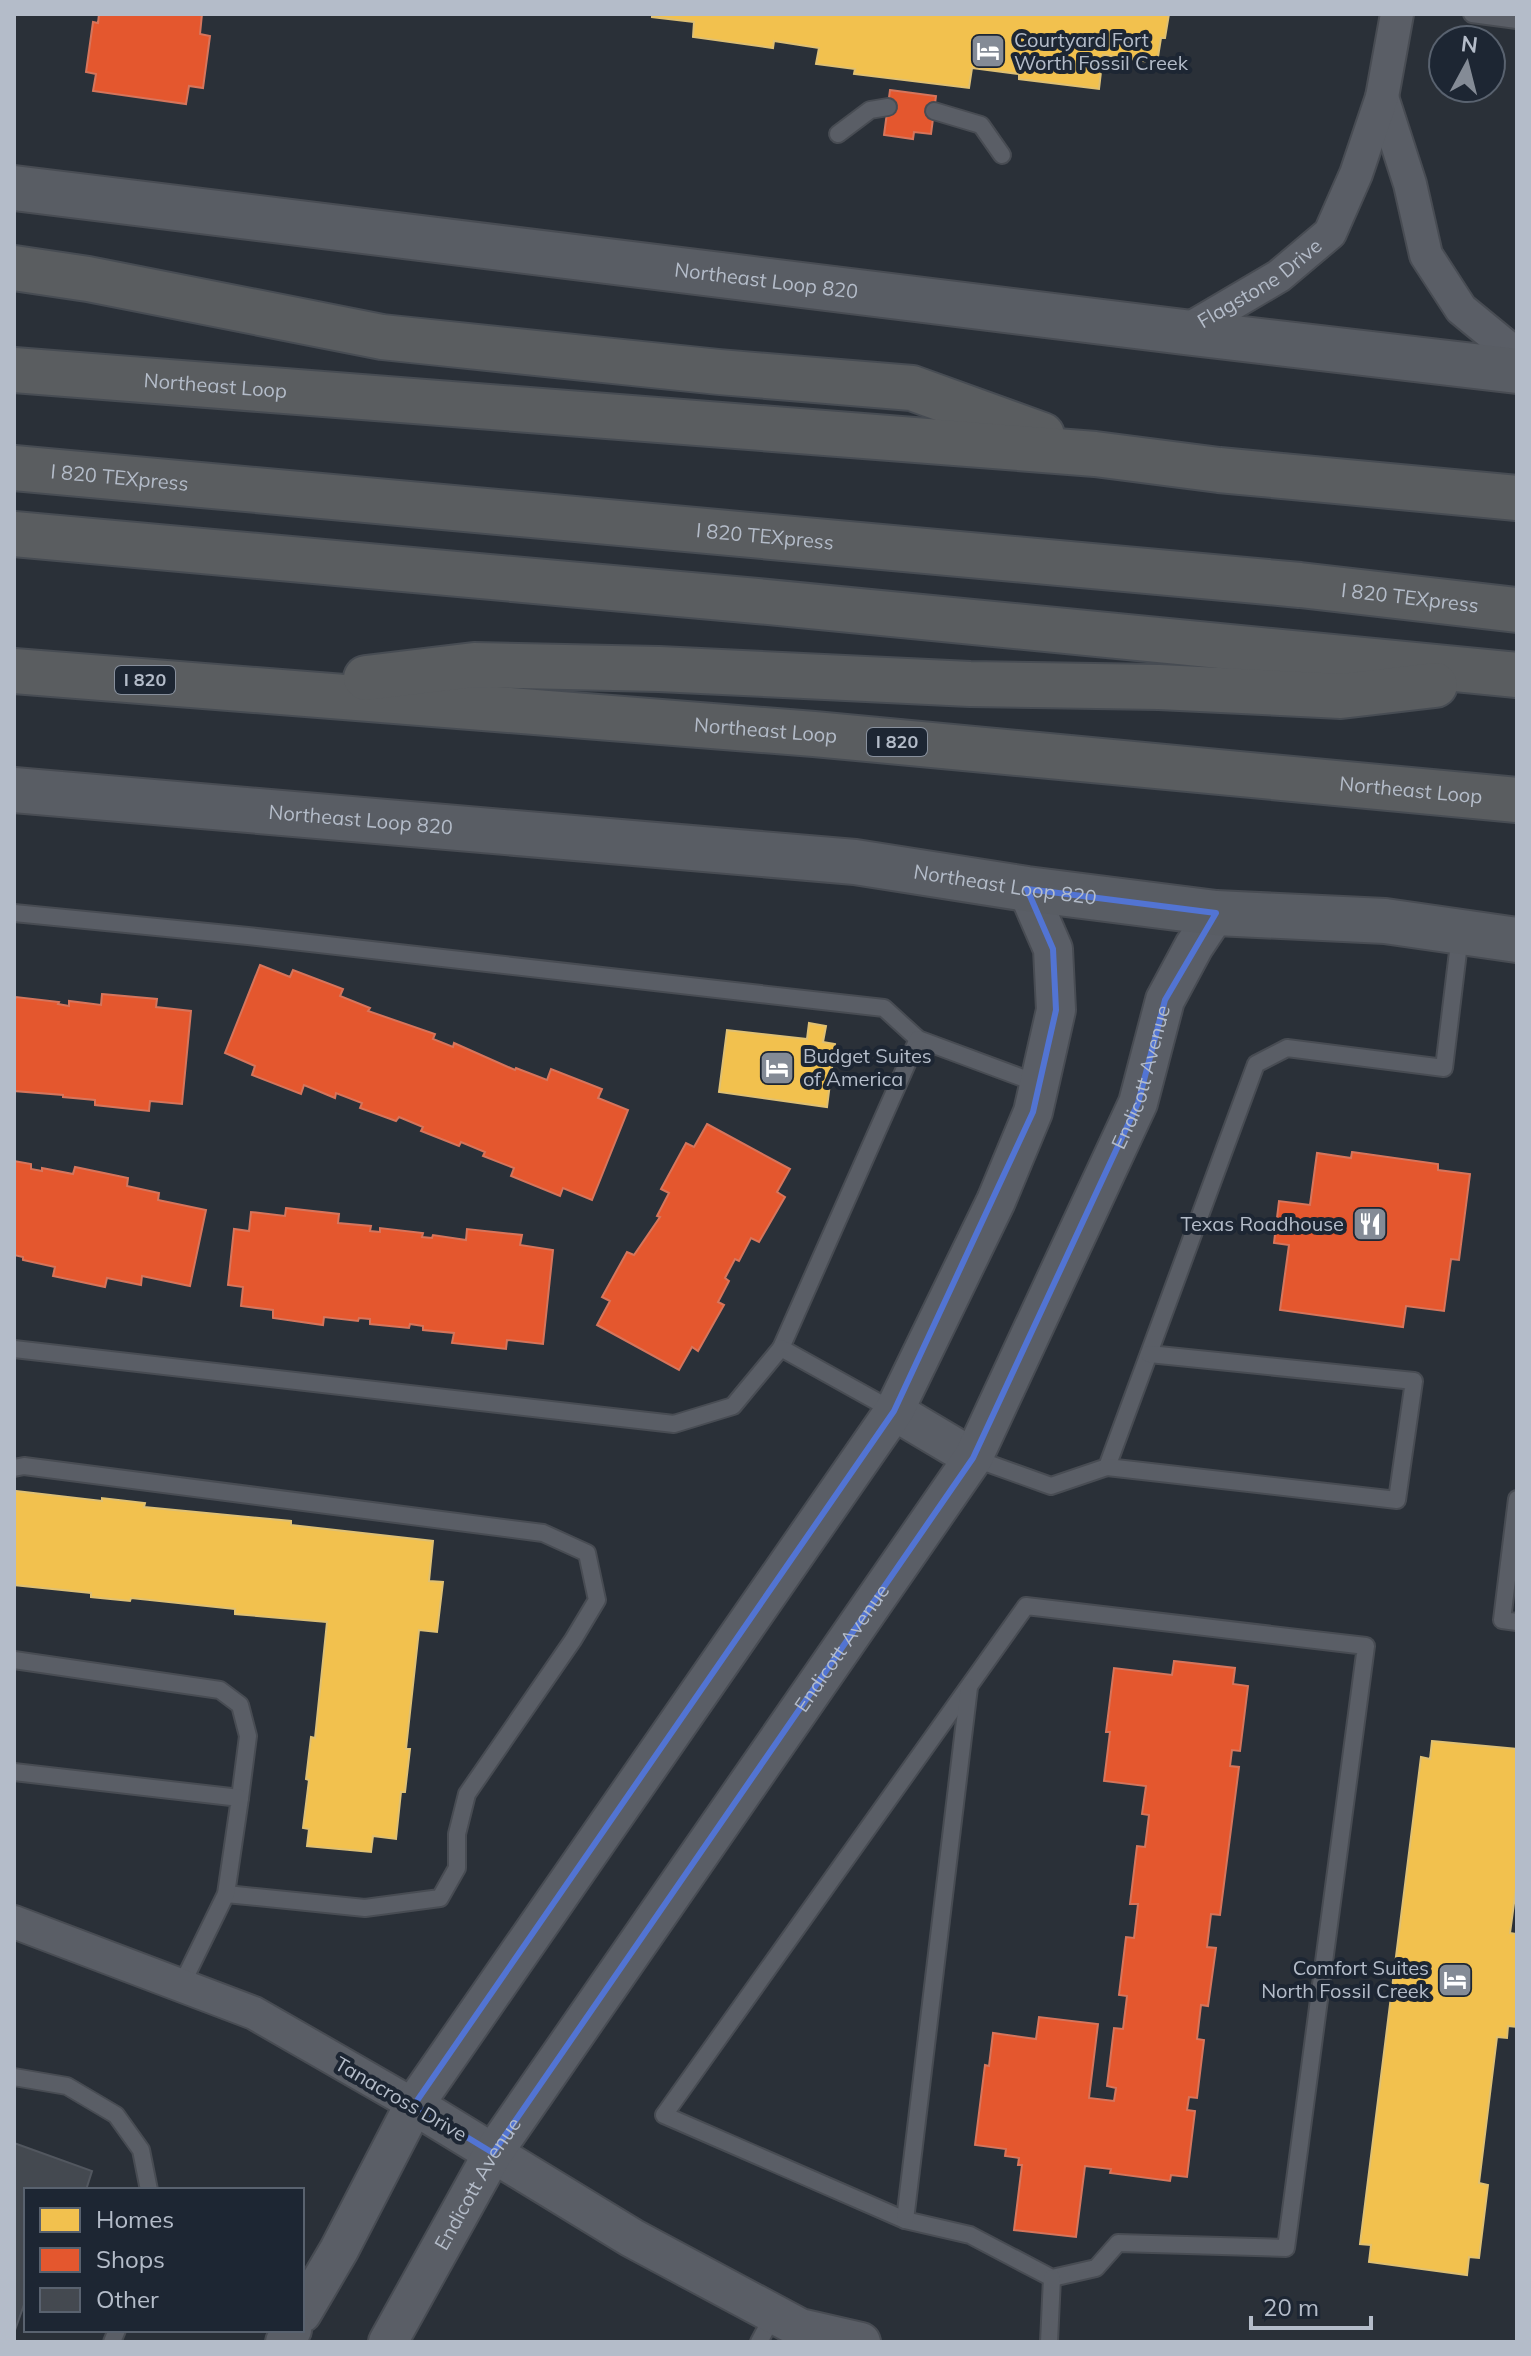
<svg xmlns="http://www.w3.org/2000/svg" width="1531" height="2356" font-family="Mulish,sans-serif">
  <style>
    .homes { fill: #f2c14e; stroke: #dfc073; stroke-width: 2 }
    .shops { fill: #e4572e; stroke: #d6755c; stroke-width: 2 }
    .building { fill: #444950; stroke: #52575f; stroke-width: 2 }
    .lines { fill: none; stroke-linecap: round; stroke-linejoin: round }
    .service-casing { stroke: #484c53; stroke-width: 20 }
    .minor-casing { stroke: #484c53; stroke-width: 36 }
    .tertiary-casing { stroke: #484c53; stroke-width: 42 }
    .secondary-casing { stroke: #484c53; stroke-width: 48 }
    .motorway-casing { stroke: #474c53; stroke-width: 48 }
    .service { stroke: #5a5e66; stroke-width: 16 }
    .minor { stroke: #5a5e66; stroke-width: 32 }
    .tertiary { stroke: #5a5e66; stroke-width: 38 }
    .secondary { stroke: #595d64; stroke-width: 44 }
    .motorway { stroke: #5a5d60; stroke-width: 44 }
    .marked { fill: none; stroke: #5274d3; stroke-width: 6; stroke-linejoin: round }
    .labels { text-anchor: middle; stroke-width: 8; stroke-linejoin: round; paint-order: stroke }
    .shield { fill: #1d2633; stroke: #878f9c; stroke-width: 2 }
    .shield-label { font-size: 18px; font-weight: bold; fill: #b4bcc9 }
    .poi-label { font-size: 20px; fill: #b4bcc9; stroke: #1d2633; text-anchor: start }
    .street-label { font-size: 20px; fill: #b4bcc9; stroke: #1d2633 }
  </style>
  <rect width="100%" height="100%" fill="#2a3038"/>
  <g class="homes">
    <polygon points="652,14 1169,14 1165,38 1161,38 1157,63 1103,55 1099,89 1019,79 1019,74 972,68 969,88 854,74 855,69 816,64 819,48 774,41 773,48 693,37 694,22 652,17"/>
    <polygon points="809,1023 826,1026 823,1042 835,1044 827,1107 719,1092 727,1030 807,1039"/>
    <polygon points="16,1491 102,1501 102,1498 145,1503 144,1507 291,1521 291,1525 433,1541 429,1581 443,1582 437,1632 419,1630 406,1749 410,1749 405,1792 401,1792 396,1839 373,1836 371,1852 307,1846 309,1829 303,1828 309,1780 306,1779 311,1737 315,1738 327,1622 235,1614 235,1609 131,1598 130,1601 91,1597 91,1593 14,1585 14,1495"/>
    <polygon points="1432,1741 1517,1749 1517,1881 1510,1933 1517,1934 1517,2027 1508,2026 1507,2038 1497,2037 1479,2183 1488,2185 1479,2258 1469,2257 1467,2275 1369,2262 1371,2245 1360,2244 1421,1757 1430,1759"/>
  </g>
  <g class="shops">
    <polygon points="99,14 202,14 200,34 210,36 203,88 189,86 186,104 93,91 96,74 86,72 93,22 98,23"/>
    <polygon points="890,90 936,96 931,134 914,132 913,139 884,135"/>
    <polygon points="260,965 290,977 293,970 343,989 340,996 370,1008 368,1011 435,1034 433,1039 453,1047 454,1043 515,1070 516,1068 547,1080 551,1069 602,1089 598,1098 628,1110 592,1200 563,1188 560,1196 511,1176 514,1168 483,1156 485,1152 461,1142 459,1146 421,1131 423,1127 399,1117 396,1121 360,1108 362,1103 336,1093 335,1098 304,1085 301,1094 252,1075 255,1066 225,1053"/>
    <polygon points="102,994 157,999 156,1007 191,1011 182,1104 150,1101 149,1111 95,1105 95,1100 63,1097 63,1095 14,1091 14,1002 16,997 59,1002 58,1004 69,1006 69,1001 101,1005"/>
    <polygon points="707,1124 790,1169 777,1192 785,1197 759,1242 751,1238 739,1261 735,1259 725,1278 729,1281 718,1302 724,1305 698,1351 692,1347 679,1370 597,1325 610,1301 602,1297 627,1252 634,1255 660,1217 657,1216 669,1193 661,1189 686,1143 694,1147"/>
    <polygon points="1352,1152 1438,1164 1438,1170 1470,1174 1459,1260 1451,1259 1444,1311 1406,1306 1403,1327 1280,1310 1289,1245 1274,1243 1279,1201 1310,1205 1317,1153 1351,1158"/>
    <polygon points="14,1161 31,1164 31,1169 42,1171 42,1168 73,1174 75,1167 128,1178 127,1186 159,1193 158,1200 206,1210 190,1286 142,1276 141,1285 107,1278 105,1287 53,1276 55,1267 23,1260 23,1257 14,1255"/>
    <polygon points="286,1208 339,1214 338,1223 371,1226 370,1231 380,1232 380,1228 423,1233 422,1237 432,1238 433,1235 466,1240 467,1229 522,1235 520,1245 553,1250 543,1344 507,1340 506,1349 452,1343 454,1333 423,1330 423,1326 410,1324 409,1328 370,1324 370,1319 359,1318 358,1321 324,1317 323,1325 273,1318 273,1310 241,1306 243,1287 228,1285 234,1229 249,1231 251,1212 285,1216"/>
    <polygon points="1174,1661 1235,1668 1233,1684 1248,1686 1240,1751 1232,1750 1230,1766 1239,1767 1220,1915 1211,1914 1207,1947 1216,1948 1208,2006 1201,2005 1197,2039 1204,2040 1197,2098 1189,2097 1187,2110 1195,2111 1187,2177 1171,2175 1170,2181 1110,2173 1111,2169 1085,2166 1076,2237 1014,2230 1022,2165 1018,2165 1019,2158 1005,2156 1006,2149 975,2145 985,2065 989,2066 993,2033 1036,2039 1039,2017 1098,2024 1089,2098 1114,2101 1116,2088 1107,2086 1114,2028 1123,2029 1127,1996 1119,1995 1126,1937 1134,1938 1138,1904 1130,1904 1137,1846 1145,1847 1149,1815 1142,1814 1146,1786 1104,1781 1110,1732 1106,1732 1114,1668 1172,1675"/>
  </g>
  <polygon class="building" points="14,2143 92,2171 86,2190 26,2190 26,2299 14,2333"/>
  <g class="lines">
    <g class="service-casing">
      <g id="service">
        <polyline points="1472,14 1517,20"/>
        <polyline points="934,111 981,125 1002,155"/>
        <polyline points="838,134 870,110 888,107"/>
        <polyline points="14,913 248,936 884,1008 918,1039 1039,1084"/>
        <polyline points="781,1348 918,1039"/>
        <polyline points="14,1349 674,1424 733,1406 781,1348 894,1411"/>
        <polyline points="973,1458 1051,1486 1107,1467 1256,1064 1287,1048 1444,1068 1460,935"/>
        <polyline points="1107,1467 1397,1500 1414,1381 1149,1354"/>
        <polyline points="14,1468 24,1466 543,1533 587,1553 597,1600 573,1640 467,1794 457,1834 457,1868 440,1898 365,1908 226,1894"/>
        <polyline points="1517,1499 1502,1620 1517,1622"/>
        <polygon points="1026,1606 1366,1646 1286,2248 1118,2243 1096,2268 1052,2278 970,2235 905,2220 664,2115"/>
        <polyline points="14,1660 220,1690 240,1705 248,1736 240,1798"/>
        <polyline points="14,1772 240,1798 226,1894 181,1986"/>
        <polyline points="14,2077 67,2086 116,2115 141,2150 149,2190"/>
        <polyline points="905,2220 969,1687"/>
        <polyline points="112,2342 117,2330"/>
        <polyline points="759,2342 774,2314"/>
        <polyline points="1049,2342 1052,2278"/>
      </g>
    </g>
    <g class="minor-casing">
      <g id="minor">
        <polyline points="1382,97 1410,184 1426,255 1461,309 1517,355"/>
        <path id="s1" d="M 1184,332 L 1279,276 L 1330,233 L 1356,174 L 1382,97 L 1397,14"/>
        <polyline points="14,1922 254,2013 414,2105"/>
      </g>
    </g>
    <g class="tertiary-casing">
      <g id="tertiary">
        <polyline points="894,1411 973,1458"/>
        <polyline points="414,2105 632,2238 800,2328 861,2342"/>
        <polyline points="302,2313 339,2250 414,2105 894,1411 996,1201 1033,1112 1056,1010 1053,949 1027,889"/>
        <polyline points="285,2342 292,2330"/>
        <path id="s2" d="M 388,2342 L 493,2153 L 973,1458 L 1138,1103 L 1165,1000 L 1194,946 L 1216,913"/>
      </g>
    </g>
    <g class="secondary-casing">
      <g id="secondary">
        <path id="s3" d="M 14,188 L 1184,332 L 1517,371"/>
        <path id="s4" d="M 14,790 L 855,862 L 1027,889 L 1216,913 L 1385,921 L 1517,940"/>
      </g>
    </g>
    <g class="motorway-casing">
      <g id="motorway">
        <polyline points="14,268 88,279 382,337 719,372 912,388 1042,435"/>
        <path id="s5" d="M 14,370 L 1095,454 L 1219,470 L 1517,498"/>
        <path id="s6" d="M 14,468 L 1300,585 L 1517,610"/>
        <polyline points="14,534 757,601 1517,675"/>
        <path id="s7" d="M 14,671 L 814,734 L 1517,800"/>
        <polyline points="366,678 474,665 659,669 970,684 1159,687 1341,696 1435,685"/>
      </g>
    </g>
    <use href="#service" class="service"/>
    <use href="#minor" class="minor"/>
    <use href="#tertiary" class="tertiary"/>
    <use href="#secondary" class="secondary"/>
    <use href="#motorway" class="motorway"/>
  </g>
  <path class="marked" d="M 1027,889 L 1216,913 L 1165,1000 L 1138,1103 L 973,1458 L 493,2153 L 414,2105 L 894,1411 L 1033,1112 L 1056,1010 L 1053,949 Z"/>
  <defs>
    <g id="hotel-square" transform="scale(1.8)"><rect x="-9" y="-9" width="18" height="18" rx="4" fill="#848b96" stroke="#1d2633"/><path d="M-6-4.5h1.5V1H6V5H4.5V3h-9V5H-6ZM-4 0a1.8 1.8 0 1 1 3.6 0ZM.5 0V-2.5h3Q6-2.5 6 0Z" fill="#fff"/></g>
    <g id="restaurant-square" transform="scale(1.8)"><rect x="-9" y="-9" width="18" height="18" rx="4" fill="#848b96" stroke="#1d2633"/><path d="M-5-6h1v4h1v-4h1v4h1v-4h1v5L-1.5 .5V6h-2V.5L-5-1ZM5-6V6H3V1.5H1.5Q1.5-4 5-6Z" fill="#fff"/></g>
  </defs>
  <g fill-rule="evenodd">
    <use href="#hotel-square" x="988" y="51"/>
    <use href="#hotel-square" x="777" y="1068"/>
    <use href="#restaurant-square" x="1370" y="1224"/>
    <use href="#hotel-square" x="1455" y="1980"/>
  </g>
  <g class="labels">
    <g class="shield">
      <rect x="115" y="666" width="60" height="28" rx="6"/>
      <rect x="867" y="728" width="60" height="28" rx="6"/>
    </g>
    <g class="shield-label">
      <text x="145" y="686">I 820</text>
      <text x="897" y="748">I 820</text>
    </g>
    <g class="poi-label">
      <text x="1014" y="47">Courtyard Fort<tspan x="1014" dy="23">Worth Fossil Creek</tspan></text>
      <text x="803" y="1063">Budget Suites<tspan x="803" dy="23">of America</tspan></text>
      <text x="1344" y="1231" text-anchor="end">Texas Roadhouse</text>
      <text x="1429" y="1975" text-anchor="end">Comfort Suites<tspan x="1429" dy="23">North Fossil Creek</tspan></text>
    </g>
    <g class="street-label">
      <text dy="7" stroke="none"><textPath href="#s3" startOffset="758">Northeast Loop 820</textPath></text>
      <text dy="7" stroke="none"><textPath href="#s1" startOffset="90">Flagstone Drive</textPath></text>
      <text dy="7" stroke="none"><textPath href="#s5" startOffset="202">Northeast Loop</textPath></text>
      <text dy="7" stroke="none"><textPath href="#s6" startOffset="106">I 820 TEXpress</textPath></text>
      <text dy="7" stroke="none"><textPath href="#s6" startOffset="754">I 820 TEXpress</textPath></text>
      <text dy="7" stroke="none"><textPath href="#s6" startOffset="1402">I 820 TEXpress</textPath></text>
      <text dy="7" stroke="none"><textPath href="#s7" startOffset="754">Northeast Loop</textPath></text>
      <text dy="7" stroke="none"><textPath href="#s7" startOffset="1402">Northeast Loop</textPath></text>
      <text dy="7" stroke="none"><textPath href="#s4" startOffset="348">Northeast Loop 820</textPath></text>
      <text dy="7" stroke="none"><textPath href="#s4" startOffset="996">Northeast Loop 820</textPath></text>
      <text dy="7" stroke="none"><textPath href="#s2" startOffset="1478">Endicott Avenue</textPath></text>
      <text dy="7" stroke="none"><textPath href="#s2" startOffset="830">Endicott Avenue</textPath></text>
      <text transform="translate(401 2099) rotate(30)" y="7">Tanacross Drive</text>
      <text dy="7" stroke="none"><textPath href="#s2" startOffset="182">Endicott Avenue</textPath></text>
    </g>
  </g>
  <rect width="1531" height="2356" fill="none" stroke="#b4bcc9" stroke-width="32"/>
  <rect x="24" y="2188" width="280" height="144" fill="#1d2633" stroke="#59626f" stroke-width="2"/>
  <rect x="40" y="2208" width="40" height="24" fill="#f2c14e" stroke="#59626f" stroke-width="2"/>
  <text x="96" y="2228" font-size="24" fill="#b4bcc9">Homes</text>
  <rect x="40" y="2248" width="40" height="24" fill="#e4572e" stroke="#59626f" stroke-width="2"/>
  <text x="96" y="2268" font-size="24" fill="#b4bcc9">Shops</text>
  <rect x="40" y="2288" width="40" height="24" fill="#444950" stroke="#59626f" stroke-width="2"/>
  <text x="96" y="2308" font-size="24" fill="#b4bcc9">Other</text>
  <g transform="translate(1467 64) rotate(7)"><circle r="38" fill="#1d2633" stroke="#59626f" stroke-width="2"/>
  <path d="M0-6L14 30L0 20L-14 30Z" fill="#848b96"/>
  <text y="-12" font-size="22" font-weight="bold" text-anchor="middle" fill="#b4bcc9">N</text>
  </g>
  <path d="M1251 2316v12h120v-12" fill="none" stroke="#b4bcc9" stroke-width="4"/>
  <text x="1263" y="2316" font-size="24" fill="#b4bcc9" stroke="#1d2633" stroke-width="6" paint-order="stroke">20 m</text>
</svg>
